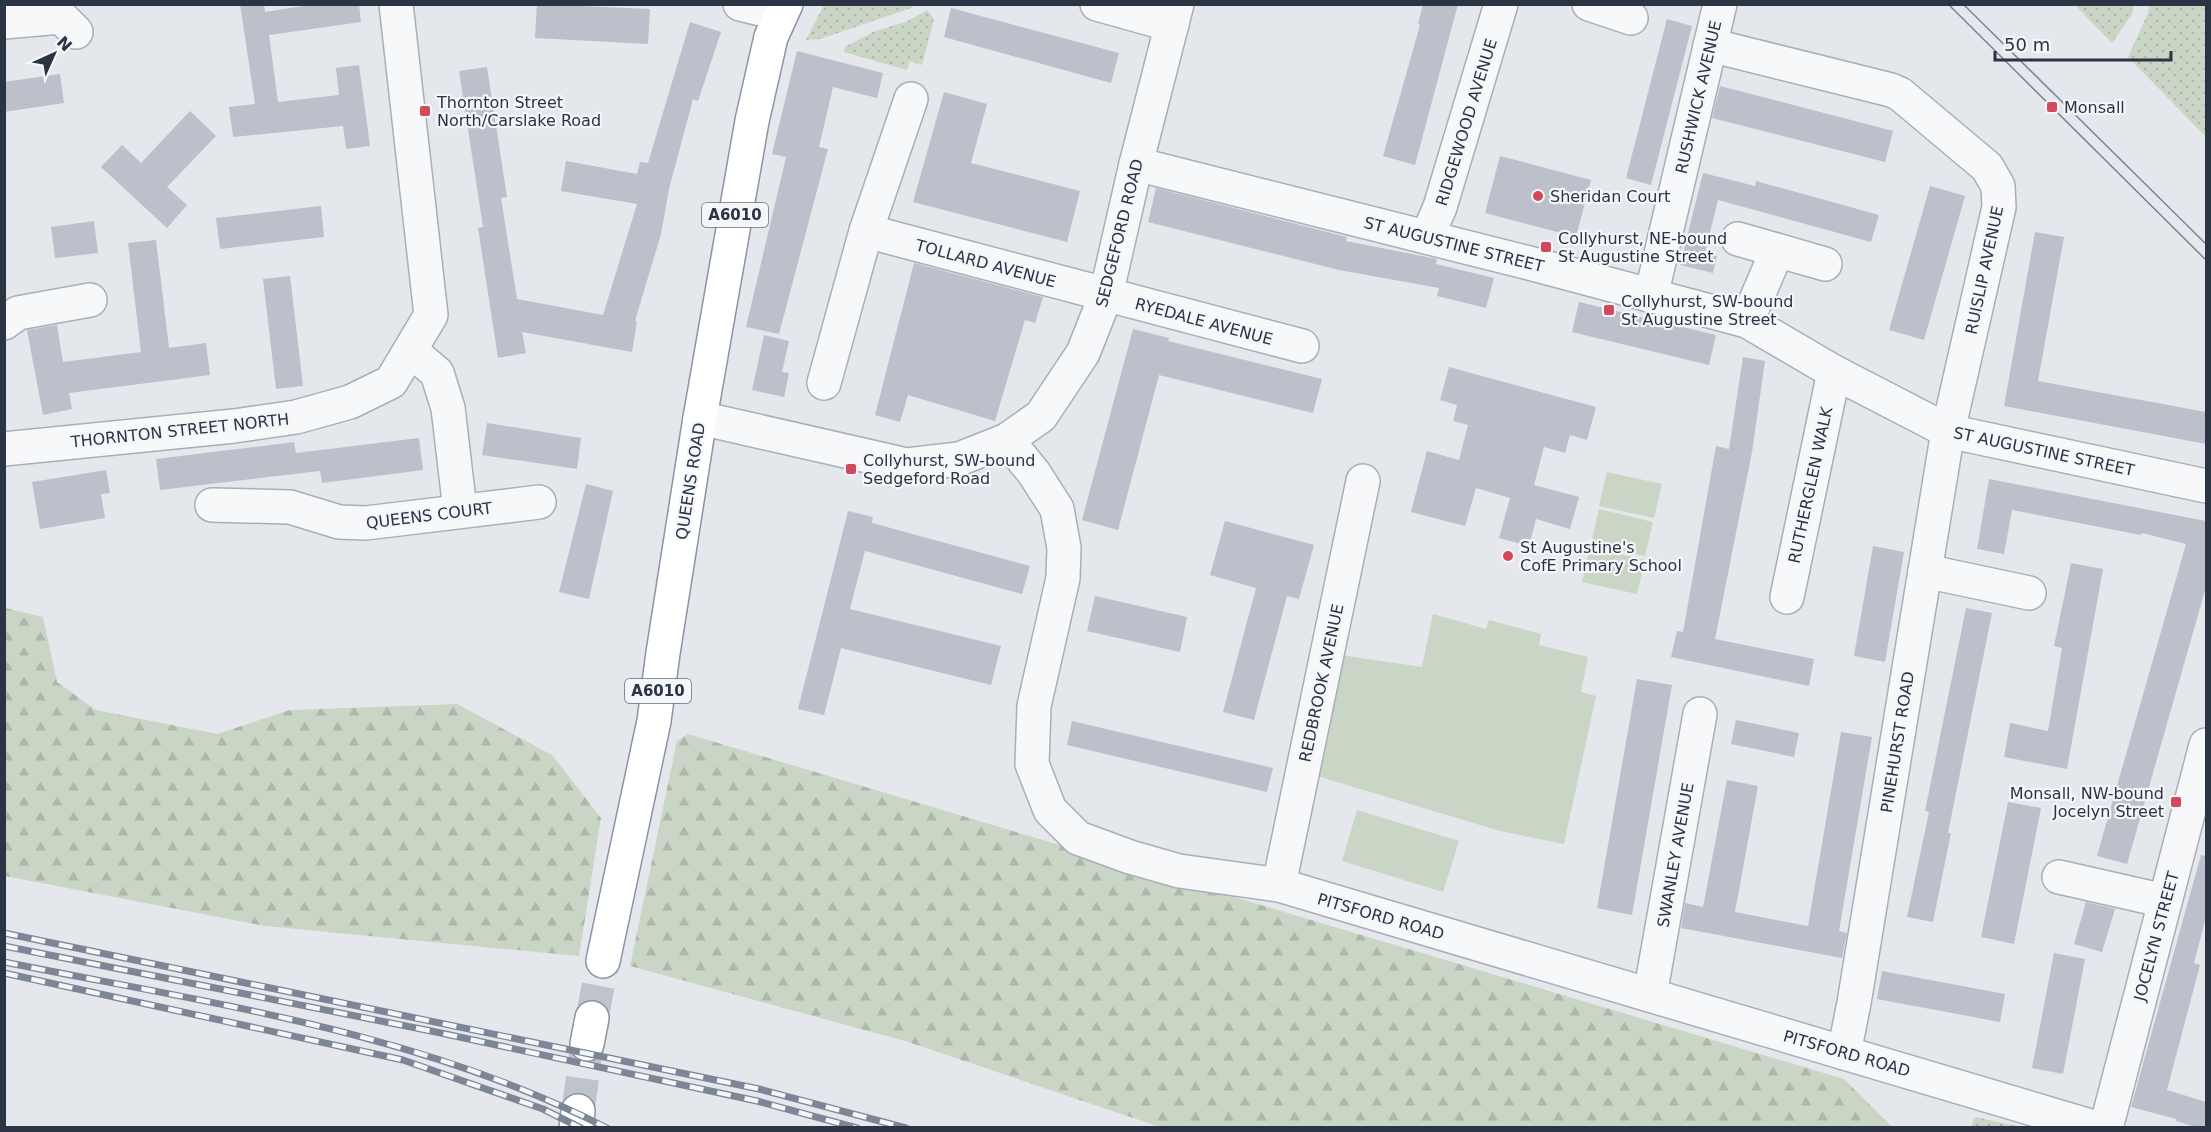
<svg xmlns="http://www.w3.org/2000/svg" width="2211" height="1132" font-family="'DejaVu Sans',sans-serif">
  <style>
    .grass { fill: url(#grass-dots) }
    .forest { fill: url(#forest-firs) }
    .park { fill: #c9d6c5 }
    .building { fill: #bbc0ca }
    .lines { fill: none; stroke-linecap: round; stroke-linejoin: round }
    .highway-tunnel { stroke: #bfc3cb; stroke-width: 33; stroke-dasharray: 33 16; stroke-linecap: butt }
    .minor-casing { stroke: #a9aeb7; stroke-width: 36 }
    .highway-casing { stroke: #8b94a3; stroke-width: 36 }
    .minor { stroke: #f7f8fa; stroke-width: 33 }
    .highway { stroke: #fff; stroke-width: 33 }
    .tram { stroke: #7d8696; stroke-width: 1.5 }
    .rail-casing { stroke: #7d8696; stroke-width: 7 }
    .rail { stroke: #f4f6f9; stroke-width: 4.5; stroke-dasharray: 14; stroke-linecap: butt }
    .poi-dot { fill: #d1495b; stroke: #f4f6f9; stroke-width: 2 }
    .labels { text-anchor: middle; stroke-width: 4.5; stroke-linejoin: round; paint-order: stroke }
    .shield { fill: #f4f6f9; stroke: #676e7b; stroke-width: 1.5 }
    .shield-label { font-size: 15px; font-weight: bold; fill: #2b3445 }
    .street-label { font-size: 16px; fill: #2b3445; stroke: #f4f6f9 }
    .poi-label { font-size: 16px; fill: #2b3445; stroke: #f4f6f9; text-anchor: start }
  </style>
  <defs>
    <pattern id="grass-dots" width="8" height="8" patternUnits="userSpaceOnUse" patternTransform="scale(1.5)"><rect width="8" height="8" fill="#c9d6c5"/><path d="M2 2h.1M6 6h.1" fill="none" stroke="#adb8ab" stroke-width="1.8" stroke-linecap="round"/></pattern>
    <pattern id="forest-firs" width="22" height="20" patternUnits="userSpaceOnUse" patternTransform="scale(1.5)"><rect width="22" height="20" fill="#c9d6c5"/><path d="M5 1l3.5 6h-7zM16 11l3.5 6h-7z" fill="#adb8ab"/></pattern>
  </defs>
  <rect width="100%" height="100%" fill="#e4e7ec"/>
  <g class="grass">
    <polygon points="824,5 824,4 914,5 911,8 820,39 806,40"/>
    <polygon points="2075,5 2133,5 2132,14 2112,43"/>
    <polygon points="2149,5 2206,5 2206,137 2128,57 2148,13"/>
    <polygon points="927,10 934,19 922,65 910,61 907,70 844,52 845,47 873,32 908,21"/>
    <polygon points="1975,1117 2021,1127 1971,1127"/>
  </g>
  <g class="forest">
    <polygon points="5,608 43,617 57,682 96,710 217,734 290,710 457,704 552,755 601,818 579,956 265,926 5,876"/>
    <polygon points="688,734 1844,1079 1892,1127 1160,1127 905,1041 630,966 677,741"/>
  </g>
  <g class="park">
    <polygon points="1607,472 1662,484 1654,518 1599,506"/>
    <polygon points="1599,509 1653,522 1645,556 1591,544"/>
    <polygon points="1590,547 1645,560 1637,594 1582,582"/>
    <polygon points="1433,614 1486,629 1489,620 1541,634 1539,645 1588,657 1581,692 1596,696 1564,844 1500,831 1317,776 1340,655 1422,667"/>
    <polygon points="1357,810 1459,841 1443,892 1342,861"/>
  </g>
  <g class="building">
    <polygon points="240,4 264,4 265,12 316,4 359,4 361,22 269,35 278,102 339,95 336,68 359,65 370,146 346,149 343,126 233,137 229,107 255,104"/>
    <polygon points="537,4 650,9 648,44 535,38"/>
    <polygon points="1423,4 1458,4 1415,165 1383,156 1420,25 1418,24"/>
    <polygon points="951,8 1119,53 1111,83 944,37"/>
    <polygon points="1667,19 1692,26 1651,185 1626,178"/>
    <polygon points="690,22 721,32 698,101 693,99 669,189 661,234 635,321 637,322 632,352 522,332 526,353 498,358 478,228 483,227 459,71 487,67 507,197 501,198 517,299 603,315 637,204 561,191 566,161 637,174 640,162 648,163"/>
    <polygon points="797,51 883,73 877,98 833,87 819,147 828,149 779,334 746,327 786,157 772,154"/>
    <polygon points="60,74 64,103 4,112 4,82"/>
    <polygon points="1720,86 1893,131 1885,162 1712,118"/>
    <polygon points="944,92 987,104 971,163 1080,191 1067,242 913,202"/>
    <polygon points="190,111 216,136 167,187 187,205 167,228 101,167 122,145 141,163"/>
    <polygon points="1500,156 1591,180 1576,237 1485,213"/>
    <polygon points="1703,173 1755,186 1756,181 1879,215 1871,242 1718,200 1705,253 1717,256 1713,273 1680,265"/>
    <polygon points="1930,186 1965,196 1924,340 1889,330"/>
    <polygon points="1156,188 1347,237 1346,241 1437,259 1436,264 1494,278 1486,308 1437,296 1439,288 1339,270 1148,222"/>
    <polygon points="321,206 324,237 220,249 216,218"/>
    <polygon points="94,221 98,253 55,258 51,227"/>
    <polygon points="2035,232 2064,237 2038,381 2206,412 2206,444 2004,406"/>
    <polygon points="156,240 169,348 206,343 210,375 69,393 72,409 43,415 27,330 57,325 63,362 141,352 128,243"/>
    <polygon points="914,263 1043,297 1035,323 1025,320 995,421 908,395 900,422 875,415"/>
    <polygon points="290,276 303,386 276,389 263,279"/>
    <polygon points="1579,302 1716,335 1709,365 1572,332"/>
    <polygon points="1133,329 1169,338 1168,341 1322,379 1313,413 1159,375 1118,530 1082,520"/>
    <polygon points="764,335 789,341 782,372 789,373 784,397 752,390"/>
    <polygon points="1743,357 1765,361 1752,452 1715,639 1814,659 1809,686 1671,657 1677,631 1683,632 1716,446 1729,449"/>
    <polygon points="1449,367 1596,407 1587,440 1570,435 1565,453 1544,447 1534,485 1579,497 1570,529 1536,519 1529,546 1499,538 1510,498 1476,488 1465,526 1411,512 1427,451 1459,460 1468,425 1453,421 1457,405 1440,400"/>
    <polygon points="487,423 581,438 577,469 482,455"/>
    <polygon points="419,438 423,470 322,483 320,471 160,490 156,459 294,442 296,453"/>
    <polygon points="106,470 110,493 101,494 105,518 40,529 32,482"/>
    <polygon points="1989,479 2206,521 2206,587 2127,864 2097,856 2186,544 2142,533 2141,535 2012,510 2004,554 1977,549"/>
    <polygon points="586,484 613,491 589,599 559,592"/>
    <polygon points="848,511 873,517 872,523 1030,566 1022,594 865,551 850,609 1001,646 991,685 841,648 824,715 798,709"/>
    <polygon points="1225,521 1314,545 1299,599 1287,596 1254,720 1223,712 1256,588 1210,575"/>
    <polygon points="1873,546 1904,552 1885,662 1854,656"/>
    <polygon points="2071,563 2103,569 2067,769 2004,757 2010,723 2048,731 2062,648 2054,646"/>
    <polygon points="1095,596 1187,617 1180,652 1087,631"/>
    <polygon points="1966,608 1992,613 1948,833 1951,833 1933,922 1907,917 1929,812 1925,811"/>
    <polygon points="1637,679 1672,685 1632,915 1597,908"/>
    <polygon points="1736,720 1799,733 1794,757 1731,744"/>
    <polygon points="1072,721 1273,768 1267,792 1067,745"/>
    <polygon points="1841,732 1872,737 1839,931 1847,933 1842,958 1681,928 1685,903 1703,907 1727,780 1758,786 1735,912 1808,926"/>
    <polygon points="2008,802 2041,808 2014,944 1981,937"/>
    <polygon points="2201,855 2206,856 2206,917 2194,963 2200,965 2167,1090 2206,1102 2206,1128 2199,1128 2176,1121 2176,1119 2131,1107"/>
    <polygon points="2086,902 2115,909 2102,952 2074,944"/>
    <polygon points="2054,953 2085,959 2063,1074 2032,1068"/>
    <polygon points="1882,971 2005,994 2000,1022 1877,999"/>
  </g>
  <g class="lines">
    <g class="highway-tunnel">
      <polyline points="592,1018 603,961"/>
      <polyline points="578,1111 587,1044"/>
    </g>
    <g class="minor-casing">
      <g id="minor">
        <polyline points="740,4 781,14"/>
        <polyline points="1097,4 1172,25"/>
        <polyline points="1589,4 1631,18"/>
        <polyline points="4,22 61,17 76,32"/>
        <polyline points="1710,45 1891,90 1900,94 1987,167 1998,186 1999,207 1948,431 1854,1003 1844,1053"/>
        <polyline points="1136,164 1533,264 1747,321 1834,372 1948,431 2206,486"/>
        <polyline points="866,231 911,99"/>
        <polyline points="1427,237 1440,207 1501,4"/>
        <polyline points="1738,239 1825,264"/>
        <polyline points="1651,296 1720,4"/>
        <polyline points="1747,321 1777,251"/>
        <polyline points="4,323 18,313 90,300"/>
        <polyline points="411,351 437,373 448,408 460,510"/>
        <polyline points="824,383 866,231 1302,346"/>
        <polyline points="700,418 907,465 959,459 1007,440 1041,416 1083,353 1106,295 1136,164 1177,4"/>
        <polyline points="1007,440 1034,473 1057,509 1064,548 1063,578 1034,706 1032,764 1050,810 1078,838 1130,857 1179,871 1279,885 2097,1128"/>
        <polyline points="4,449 234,426 296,417 350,402 391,382 431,315 396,4"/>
        <polyline points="212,505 290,507 339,522 366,523 539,502"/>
        <polyline points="1925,571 2029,593"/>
        <polyline points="1787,597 1834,372"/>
        <polyline points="2059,877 2165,901"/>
        <polyline points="1279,885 1363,481"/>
        <polyline points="1650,995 1700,714"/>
        <polyline points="2106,1128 2206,745"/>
      </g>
    </g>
    <g class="highway-casing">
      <g id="highway">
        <polyline points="603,961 654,721 663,653 700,418 752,121 771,37 786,4"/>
        <polyline points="587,1044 592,1018"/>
        <polyline points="576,1128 578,1111"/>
      </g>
    </g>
    <use href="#minor" class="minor"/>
    <use href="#highway" class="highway"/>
    <g class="tram">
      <polyline points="1948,4 2206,260"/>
      <polyline points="1963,4 2206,244"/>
    </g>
    <g class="rail-casing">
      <g id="rail">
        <polyline points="4,933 759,1089 906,1128"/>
        <polyline points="4,946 436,1032 757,1101 857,1128"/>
        <path d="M 4,962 C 208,1003 420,1032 607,1128"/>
        <polyline points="4,973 403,1060 543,1109 581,1128"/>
      </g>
    </g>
    <use href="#rail" class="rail"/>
  </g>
  <g class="poi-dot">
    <rect x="2046" y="101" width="12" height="12" rx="3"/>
    <rect x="419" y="105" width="12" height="12" rx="3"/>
    <circle cx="1538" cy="196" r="6"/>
    <rect x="1540" y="241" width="12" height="12" rx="3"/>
    <rect x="1603" y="304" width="12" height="12" rx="3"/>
    <rect x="845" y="463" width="12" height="12" rx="3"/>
    <circle cx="1508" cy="556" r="6"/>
    <rect x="2170" y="796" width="12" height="12" rx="3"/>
  </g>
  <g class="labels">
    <g class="shield">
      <rect x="702" y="203" width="66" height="24" rx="4.5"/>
      <rect x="625" y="679" width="66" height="24" rx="4.5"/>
    </g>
    <g class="shield-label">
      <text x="735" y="220">A6010</text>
      <text x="658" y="696">A6010</text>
    </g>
    <g class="street-label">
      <text transform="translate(1698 97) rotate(-77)" y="6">RUSHWICK AVENUE</text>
      <text transform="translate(1466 122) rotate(-73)" y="6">RIDGEWOOD AVENUE</text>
      <text transform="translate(1119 233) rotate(-76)" y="6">SEDGEFORD ROAD</text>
      <text transform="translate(1454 244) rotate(14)" y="6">ST AUGUSTINE STREET</text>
      <text transform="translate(986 263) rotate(15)" y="6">TOLLARD AVENUE</text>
      <text transform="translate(1984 270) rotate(-78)" y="6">RUISLIP AVENUE</text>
      <text transform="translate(1204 321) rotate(15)" y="6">RYEDALE AVENUE</text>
      <text transform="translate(180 430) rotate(-6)" y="6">THORNTON STREET NORTH</text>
      <text transform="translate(2044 451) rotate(12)" y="6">ST AUGUSTINE STREET</text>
      <text transform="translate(690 481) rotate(-81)" y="6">QUEENS ROAD</text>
      <text transform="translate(1810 485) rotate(-78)" y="6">RUTHERGLEN WALK</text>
      <text transform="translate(429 515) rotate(-7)" y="6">QUEENS COURT</text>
      <text transform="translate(1321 683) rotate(-78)" y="6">REDBROOK AVENUE</text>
      <text transform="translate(1897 742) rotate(-81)" y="6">PINEHURST ROAD</text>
      <text transform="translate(1675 855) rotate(-80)" y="6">SWANLEY AVENUE</text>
      <text transform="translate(1381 916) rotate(16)" y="6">PITSFORD ROAD</text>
      <text transform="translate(2156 936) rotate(-75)" y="6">JOCELYN STREET</text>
      <text transform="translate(1847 1053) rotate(16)" y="6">PITSFORD ROAD</text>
    </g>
    <g class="poi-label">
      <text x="437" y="108">Thornton Street<tspan x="437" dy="18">North/Carslake Road</tspan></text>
      <text x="2064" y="113">Monsall</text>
      <text x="1550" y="202">Sheridan Court</text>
      <text x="1558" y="244">Collyhurst, NE-bound<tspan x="1558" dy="18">St Augustine Street</tspan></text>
      <text x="1621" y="307">Collyhurst, SW-bound<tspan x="1621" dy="18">St Augustine Street</tspan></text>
      <text x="863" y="466">Collyhurst, SW-bound<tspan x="863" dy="18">Sedgeford Road</tspan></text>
      <text x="1520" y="553">St Augustine's<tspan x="1520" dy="18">CofE Primary School</tspan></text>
      <text x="2164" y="799" text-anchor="end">Monsall, NW-bound<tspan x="2164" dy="18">Jocelyn Street</tspan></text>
    </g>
  </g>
  <rect width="2211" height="1132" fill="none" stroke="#2b3445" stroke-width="12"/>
  <g transform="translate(54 54) rotate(45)" stroke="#f4f6f9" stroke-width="4.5" paint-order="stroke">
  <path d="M0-4.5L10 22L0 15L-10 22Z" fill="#2b3445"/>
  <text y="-9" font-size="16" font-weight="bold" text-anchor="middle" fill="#2b3445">N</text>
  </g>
  <path d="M1995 51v9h176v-9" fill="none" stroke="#2b3445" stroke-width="3"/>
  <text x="2004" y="51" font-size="18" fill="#2b3445" stroke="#f4f6f9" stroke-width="4.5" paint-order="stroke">50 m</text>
</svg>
